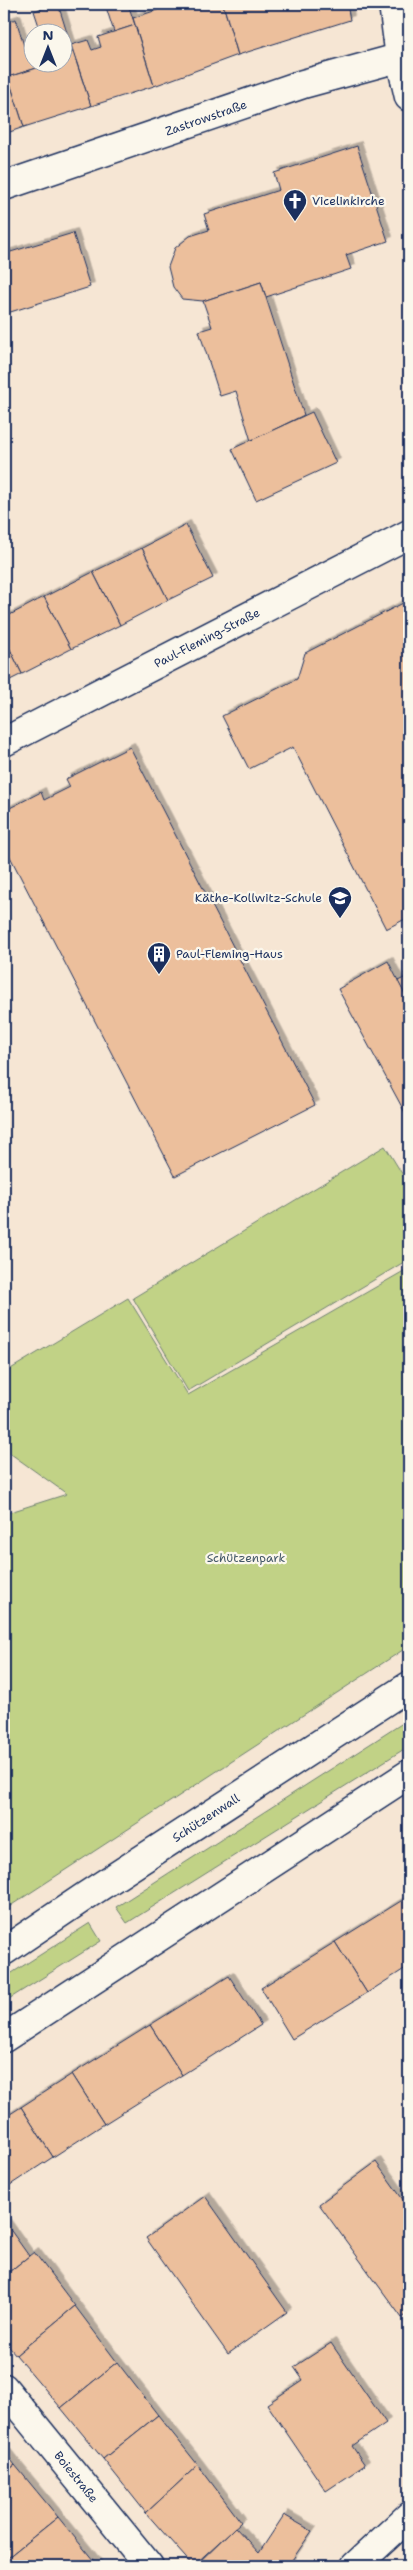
<svg xmlns="http://www.w3.org/2000/svg" width="413" height="2570" font-family="'Shantell Sans',sans-serif">
  <style>
    .green { fill: #c1d286; stroke: #6e8072 }
    .building { fill: #ecbf9c; stroke: #1b2f5e; filter: url(#shadow) }
    .lines { fill: none; stroke-linecap: round; stroke-linejoin: round }
    .street-casing { stroke: #1b2f5e; stroke-width: 31 }
    .secondary-casing { stroke: #1b2f5e; stroke-width: 31 }
    .street { stroke: #fbf7ec; stroke-width: 28 }
    .secondary { stroke: #fbf7ec; stroke-width: 28 }
    .labels { text-anchor: middle; stroke-width: 4.5; stroke-linejoin: round; paint-order: stroke }
    .street-label { font-size: 12px; fill: #1b2f5e; stroke: #fbf7ec }
    .poi-label { font-size: 12px; fill: #1b2f5e; stroke: #fbf7ec; text-anchor: start }
    .park-label { font-size: 12px; fill: #445868; stroke: #fbf7ec }
  </style>
  <defs>
    <filter id="shadow"><feDropShadow dx="4.5" dy="-4.5" stdDeviation="0" flood-color="#0004"/></filter>
  </defs>
  <rect width="100%" height="100%" fill="#f6e6d4"/>
  <filter id="ink" filterUnits="userSpaceOnUse"><feTurbulence type="fractalNoise" baseFrequency=".02" numOctaves="2"/><feDisplacementMap in="SourceGraphic" scale="10" xChannelSelector="R" yChannelSelector="G"/><feConvolveMatrix kernelMatrix="1 2 1 2 8 2 1 2 1" color-interpolation-filters="sRGB"/></filter>
  <g filter="url(#ink)">
    <g class="green">
      <polygon points="385,1146 409,1185 409,1259 188,1391 133,1298"/>
      <polygon points="409,1268 409,1646 4,1910 4,1514 67,1494 4,1449 4,1373 128,1298 188,1395"/>
      <polygon points="409,1719 409,1746 127,1923 116,1907"/>
      <polygon points="90,1923 101,1941 4,2002 4,1978"/>
    </g>
    <g class="building">
      <polygon points="58,4 73,52 62,55 62,32 41,32 34,11"/>
      <polygon points="105,4 128,4 135,25 114,32"/>
      <polygon points="175,4 223,4 238,55 154,86 133,18"/>
      <polygon points="223,4 347,4 350,20 238,55"/>
      <polygon points="16,19 24,46 32,43 32,62 38,62 40,67 8,77 4,62 4,23"/>
      <polygon points="135,25 154,86 91,106 71,45 88,40 92,50 101,47 98,37"/>
      <polygon points="73,52 91,106 24,127 8,77 40,67 38,62 62,62 62,55"/>
      <polygon points="8,77 24,127 4,134 4,78"/>
      <polygon points="357,146 388,241 346,255 351,269 266,297 261,282 203,301 182,299 173,287 168,267 175,248 190,236 209,230 204,214 279,190 274,173"/>
      <polygon points="73,233 90,287 4,314 4,254"/>
      <polygon points="261,282 304,415 251,441 236,391 220,396 199,331 212,327 203,301"/>
      <polygon points="312,412 336,463 256,500 232,449"/>
      <polygon points="186,525 213,578 168,600 142,548"/>
      <polygon points="142,548 168,600 120,625 93,572"/>
      <polygon points="93,572 120,625 71,649 44,597"/>
      <polygon points="44,597 71,649 22,674 4,637 4,618"/>
      <polygon points="409,600 409,729 406,731 409,737 409,917 386,929 293,747 249,769 222,716 297,679 305,653"/>
      <polygon points="4,637 22,674 4,683"/>
      <polygon points="130,747 315,1105 175,1176 4,845 4,811 41,792 44,800 70,787 66,779"/>
      <polygon points="388,961 409,1002 409,1120 338,989"/>
      <polygon points="409,971 409,1002 398,981 406,977 404,973"/>
      <polygon points="409,1896 409,1966 367,1993 335,1942"/>
      <polygon points="335,1942 367,1993 292,2039 261,1988"/>
      <polygon points="229,1976 261,2025 182,2075 150,2025"/>
      <polygon points="150,2025 182,2075 104,2124 72,2074"/>
      <polygon points="72,2074 104,2124 53,2157 21,2107"/>
      <polygon points="21,2107 53,2157 4,2189 4,2118"/>
      <polygon points="376,2162 409,2208 409,2313 402,2318 319,2204"/>
      <polygon points="205,2196 287,2312 228,2354 146,2238"/>
      <polygon points="4,2221 29,2256 4,2276"/>
      <polygon points="34,2252 75,2306 16,2355 4,2341 4,2276"/>
      <polygon points="75,2306 117,2362 61,2408 16,2355"/>
      <polygon points="331,2343 386,2423 352,2446 365,2465 326,2491 267,2404 303,2380 294,2367"/>
      <polygon points="117,2362 158,2415 103,2459 61,2408"/>
      <polygon points="158,2415 198,2465 146,2513 103,2459"/>
      <polygon points="4,2451 15,2465 4,2474"/>
      <polygon points="15,2465 58,2517 7,2558 4,2554 4,2474"/>
      <polygon points="198,2465 241,2522 193,2566 146,2513"/>
      <polygon points="284,2515 312,2531 288,2566 195,2566 235,2527 259,2553"/>
      <polygon points="58,2517 98,2566 14,2566 7,2558"/>
    </g>
    <g class="lines">
      <g class="street-casing">
        <g id="street">
          <polyline points="393,4 400,58 409,97"/>
          <polyline points="4,186 303,84 409,55"/>
          <polyline points="4,742 409,534"/>
          <polyline points="4,2388 149,2566"/>
          <polyline points="355,2566 409,2516"/>
        </g>
      </g>
      <g class="secondary-casing">
        <g id="secondary">
          <polyline points="4,1951 87,1895 409,1686"/>
          <polyline points="4,2038 409,1774"/>
        </g>
      </g>
      <use href="#street" class="street"/>
      <use href="#secondary" class="secondary"/>
    </g>
  </g>
  <defs>
    <g id="church-pin" transform="scale(1.25)"><path d="M0 17L-7.5 6A9.5 9.5 0 1 1 7.5 6Z" fill="#1b2f5e" stroke="#fbf7ec"/><path d="M-1.2-6h2.4v3.5h3.3v2.4h-3.3V6h-2.4V-.1h-3.3v-2.4h3.3Z" fill="#fff"/></g>
    <g id="school-pin" transform="scale(1.25)"><path d="M0 17L-7.5 6A9.5 9.5 0 1 1 7.5 6Z" fill="#1b2f5e" stroke="#fbf7ec"/><path d="M0-5L7-2L0 1L-7-2ZM-4 1L0 2.5L4 1V4Q0 6-4 4Z" fill="#fff"/></g>
    <g id="building-pin" transform="scale(1.25)"><path d="M0 17L-7.5 6A9.5 9.5 0 1 1 7.5 6Z" fill="#1b2f5e" stroke="#fbf7ec"/><path d="M-4-6H4V6H1V3H-1V6H-4ZM-2.5-4.3h1.7v1.8h-1.7ZM.8-4.3h1.7v1.8H.8ZM-2.5-1h1.7V.8h-1.7ZM.8-1h1.7V.8H.8Z" fill="#fff"/></g>
  </defs>
  <g fill-rule="evenodd">
    <use href="#church-pin" x="295" y="201"/>
    <use href="#school-pin" x="340" y="898"/>
    <use href="#building-pin" x="159" y="954"/>
  </g>
  <g class="labels">
    <g class="street-label">
      <text transform="translate(206 118) rotate(-19)" y="4">Zastrowstraße</text>
      <text transform="translate(207 638) rotate(-27)" y="4">Paul-Fleming-Straße</text>
      <text transform="translate(206 1818) rotate(-33)" y="4">Schützenwall</text>
      <text transform="translate(76 2477) rotate(51)" y="4">Boiestraße</text>
    </g>
    <g class="poi-label">
      <text x="312" y="205">Vicelinkirche</text>
      <text x="322" y="902" text-anchor="end">Käthe-Kollwitz-Schule</text>
      <text x="176" y="958">Paul-Fleming-Haus</text>
    </g>
    <g class="park-label">
      <text x="246" y="1562">Schützenpark</text>
    </g>
  </g>
  <rect width="413" height="2570" fill="none" stroke="#fbf7ec" stroke-width="20"/>
  <rect x="10" y="10" width="393" height="2550" fill="none" stroke="#1b2f5e" stroke-width="2" filter="url(#ink)"/>
  <g transform="translate(48 48)"><circle r="24" fill="#fbf7ec" stroke="#a1a7b3"/>
  <path d="M0-4L9 19L0 12L-9 19Z" fill="#1b2f5e"/>
  <text y="-8" font-size="14" font-weight="bold" text-anchor="middle" fill="#1b2f5e">N</text>
  </g>
</svg>
